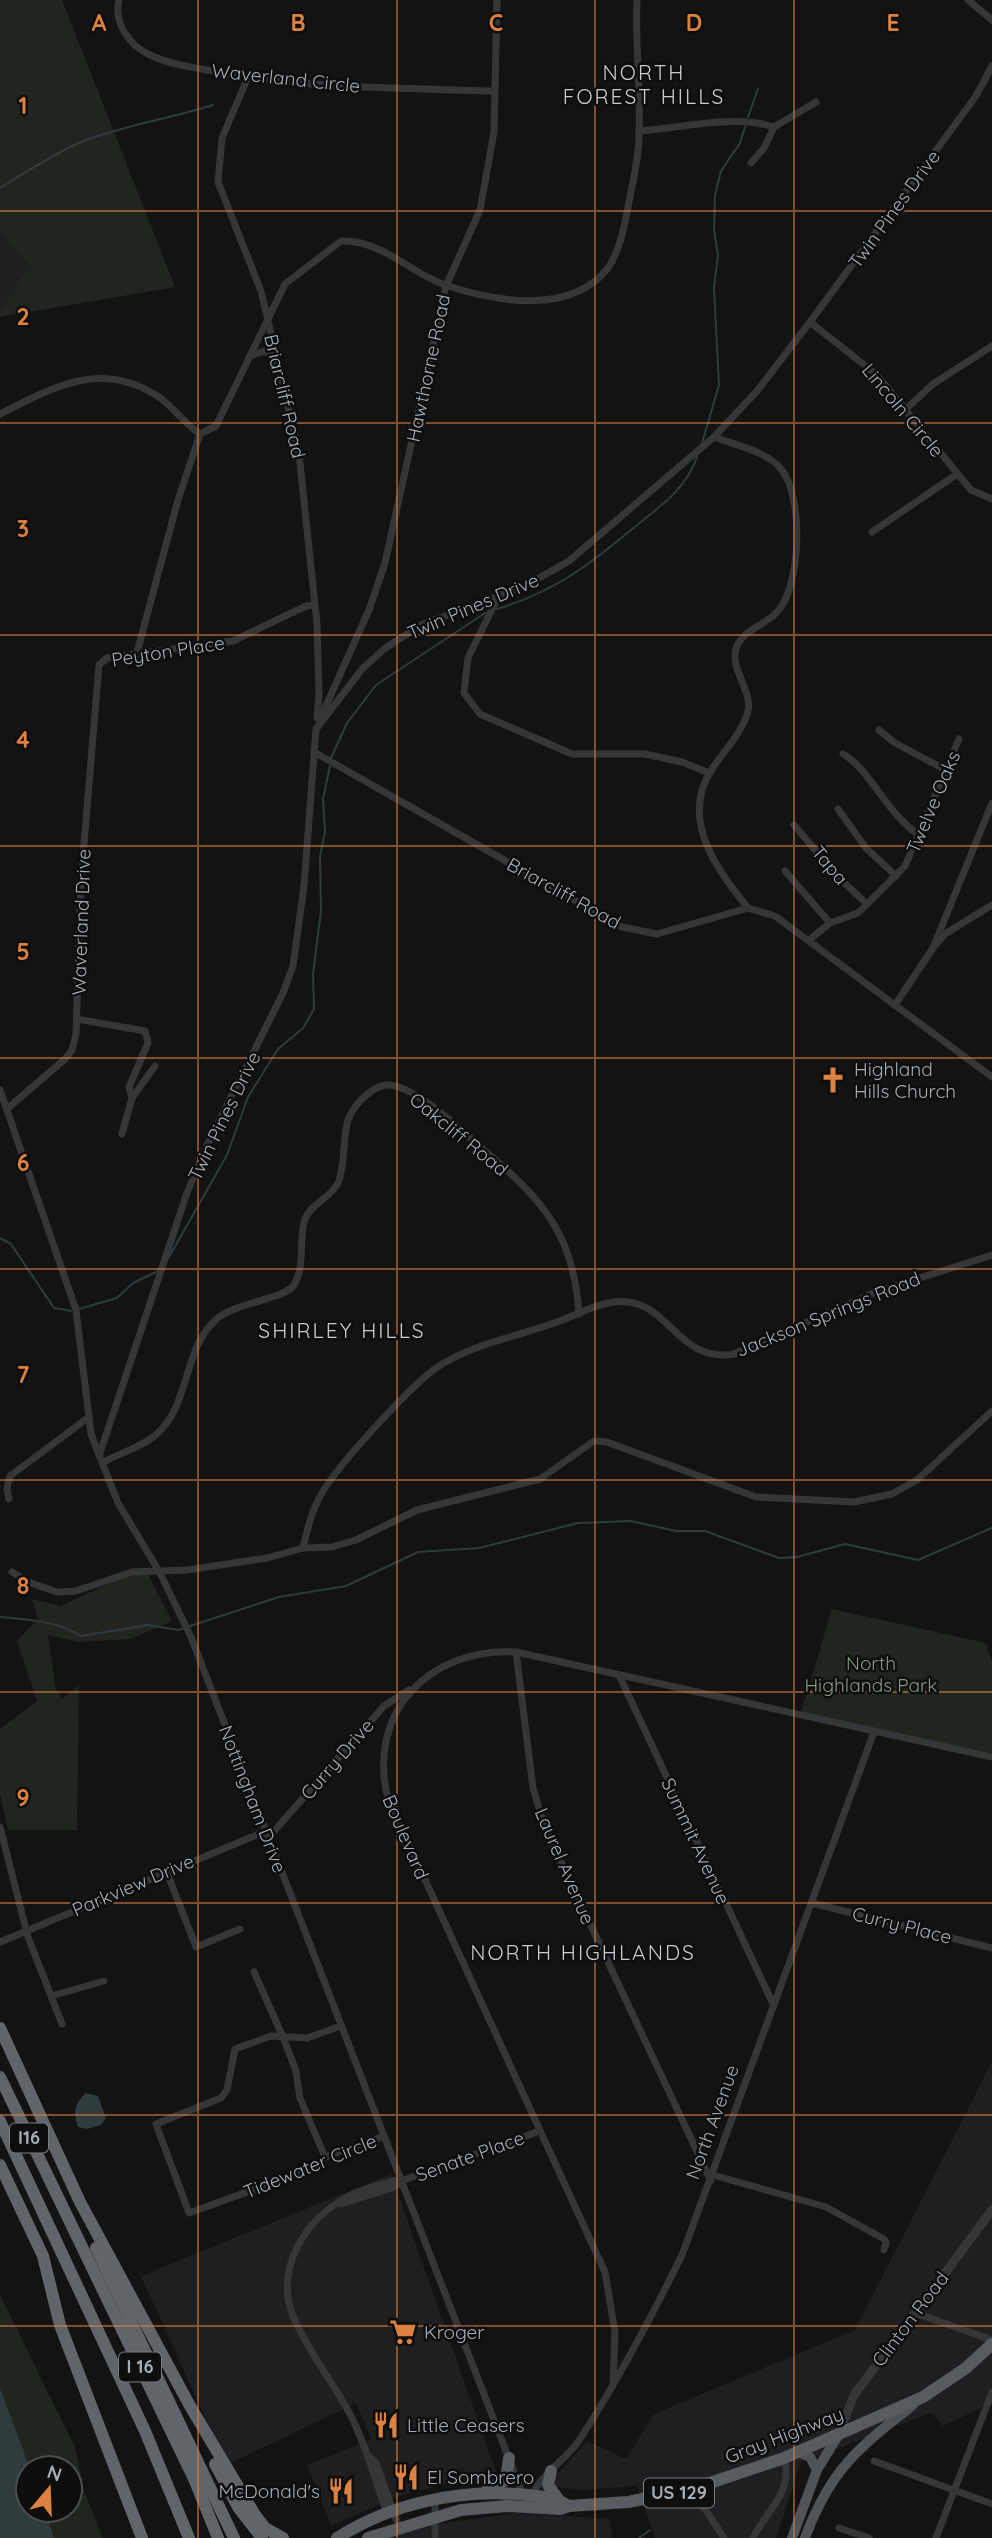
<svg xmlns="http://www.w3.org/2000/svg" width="992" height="2538" font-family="Quicksand,sans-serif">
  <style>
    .built { fill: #1f1f21 }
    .green { fill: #20261f }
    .water { fill: #2f3b3d }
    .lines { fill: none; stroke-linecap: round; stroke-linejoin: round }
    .stream { stroke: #2f3b3d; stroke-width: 2 }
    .minor { stroke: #343638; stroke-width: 7 }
    .tertiary { stroke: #343638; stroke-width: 9 }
    .primary { stroke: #505457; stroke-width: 10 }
    .trunk { stroke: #585c60; stroke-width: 12 }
    .motorway { stroke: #616569; stroke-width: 12 }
    .grid { fill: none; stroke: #dd8141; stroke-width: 2; stroke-opacity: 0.55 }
    .labels { text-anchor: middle; stroke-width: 5; stroke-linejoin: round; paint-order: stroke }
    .shield { fill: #0e0e0f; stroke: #787d82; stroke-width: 2 }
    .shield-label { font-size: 18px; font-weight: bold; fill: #a6adb3 }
    .street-label { font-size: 19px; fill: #a6adb3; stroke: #0e0e0f }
    .poi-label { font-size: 19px; fill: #a6adb3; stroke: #0e0e0f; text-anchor: start }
    .park-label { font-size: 19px; fill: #849c7e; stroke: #0e0e0f }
    .neighbourhood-label { font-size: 21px; letter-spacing: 2px; fill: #c6cbcf; stroke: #0e0e0f }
    .grid-label { font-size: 23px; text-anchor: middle; font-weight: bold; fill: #dd8141; stroke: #0e0e0f; stroke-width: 5; stroke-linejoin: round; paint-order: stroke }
  </style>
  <rect width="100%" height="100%" fill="#131314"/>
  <g class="built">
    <polygon points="0,233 29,265 0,310"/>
    <polygon points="992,2062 992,2403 943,2426 931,2413 801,2462 776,2538 655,2538 637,2486 578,2490 556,2487 554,2478 587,2441 626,2459 654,2414 855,2330"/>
    <polygon points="391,2174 499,2480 440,2485 397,2497 331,2526 307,2465 371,2439 356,2403 227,2465 141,2276"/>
    <polygon points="515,2513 610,2519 612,2538 387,2538 431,2525"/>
  </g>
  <g class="green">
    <polygon points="0,0 62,0 175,287 0,317 0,310 29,265 0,233"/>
    <polygon points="144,1567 172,1621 130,1639 78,1642 48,1635 56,1689 62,1699 79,1685 77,1830 8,1830 0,1794 0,1729 37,1701 17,1641 38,1619 32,1599 61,1606"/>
    <polygon points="832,1609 986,1643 992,1662 992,1753 800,1716"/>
    <polygon points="0,2295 75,2447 84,2491 103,2538 54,2538 45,2510 70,2510 70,2468 30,2468 0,2388"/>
  </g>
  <g class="water">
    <path d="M 86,2093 L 98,2096 L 106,2118 L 101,2125 L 87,2129 L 78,2127 C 73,2112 74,2104 86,2093 Z"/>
    <polygon points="0,2388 30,2468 28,2510 45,2510 54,2538 0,2538"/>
  </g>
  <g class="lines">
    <g class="stream">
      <polyline points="748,117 758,89"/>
      <path d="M 0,188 C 26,172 53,154 81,142 C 124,125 169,119 213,105"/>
      <polyline points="702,443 719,385 714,288 718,255 714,230 715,195 721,171 740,143 745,127"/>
      <path d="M 497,609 C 558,591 594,561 642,521 C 665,503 687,486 697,457"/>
      <polyline points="331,758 347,723 376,685 485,613"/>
      <polyline points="0,1238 11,1244 54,1308 71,1311"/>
      <polyline points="169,1257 227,1155 248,1097 278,1049 303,1028 314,1009 313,974 321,911 320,856 325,832 323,799 330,766"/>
      <polyline points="79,1309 117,1298 133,1283 156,1272"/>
      <path d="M 0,1617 C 26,1619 58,1621 81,1636 L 148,1625 L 178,1630 L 185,1628"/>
      <polyline points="190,1626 279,1597 346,1586 418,1552 479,1548 578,1523 631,1521 676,1531 705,1531 779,1558 797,1557 845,1544 918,1560 992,1528"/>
      <polyline points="639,2538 650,2530"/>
    </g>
    <g class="minor">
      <path d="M 119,0 C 113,23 130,46 150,55 C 171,65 196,68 218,72 C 309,89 401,88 494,91"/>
      <polyline points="968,0 992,20"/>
      <polyline points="248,77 222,138 218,182 261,291 299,454 317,624 319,694 317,718"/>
      <path d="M 639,131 C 682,128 732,114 774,127 L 816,102"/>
      <polyline points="751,163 764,148 774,127"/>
      <polyline points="810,322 877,375 971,490 992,499"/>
      <path d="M 250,356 L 285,284 L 341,241 C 384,240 410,274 448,286 C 498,302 571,315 608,268 C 620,251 624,227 628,207 C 632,185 638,162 639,139 C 641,93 635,46 637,0"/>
      <polyline points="906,409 933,384 992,346"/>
      <path d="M 0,414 C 54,387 101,359 159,397 C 174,408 184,423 200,434"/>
      <polyline points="200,434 216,426 250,356 265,351 274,358"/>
      <path d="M 714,437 C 734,445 767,451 781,469 C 804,496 801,585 778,611 C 767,624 746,629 738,644 C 726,666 753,689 748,711 C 743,732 723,752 712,769 C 679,819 717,870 748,908"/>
      <polyline points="872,532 957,474"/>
      <polyline points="498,597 468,658 464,693 480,714 572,754 645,754 682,762 709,773"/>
      <polyline points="136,656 178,500 200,434"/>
      <polyline points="320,719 369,610 385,563 446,286 480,210 494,132 497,0"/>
      <polyline points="879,730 895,743 946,770"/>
      <polyline points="314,752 622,927 657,934 748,908 775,916 992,1077"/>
      <path d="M 843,754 C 869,768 887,814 919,835"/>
      <polyline points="838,809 866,848 896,876"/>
      <polyline points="794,825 838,877 867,904"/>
      <polyline points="785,871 830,923"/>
      <polyline points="809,940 830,923 858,913 905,866 959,739"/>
      <polyline points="933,948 992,803"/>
      <polyline points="895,1005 933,948 945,934 992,905"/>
      <polyline points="77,1019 145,1031 148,1043 129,1087 132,1098 122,1134"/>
      <polyline points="0,1090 76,1310 91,1434 118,1503 160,1573 191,1637 523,2495"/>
      <polyline points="132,1098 155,1066"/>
      <polyline points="8,1108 65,1059 72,1050 76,1034 81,880 99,665 107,658 233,641 306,606 315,605"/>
      <polyline points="99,1456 187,1193 208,1143 283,993 293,966 304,886 316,729 363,668 384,649 421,625 525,586 569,561 714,437 757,391 810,322 976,96 992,66"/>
      <path d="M 102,1463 C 119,1453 143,1447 158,1433 C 191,1402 183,1346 218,1318 C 238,1302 285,1299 294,1285 C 305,1268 299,1242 304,1222 C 309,1204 330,1199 338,1183 C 346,1164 342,1140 348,1120 C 351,1112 356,1105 362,1099 C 370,1091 379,1084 390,1085 C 416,1087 465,1133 485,1151 C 544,1201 574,1235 579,1314"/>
      <polyline points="9,1499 7,1488 10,1476 89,1417"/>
      <path d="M 303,1548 C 307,1529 312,1509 322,1493 C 339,1464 414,1381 442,1364 C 477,1343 519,1336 557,1322 C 580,1314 603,1299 628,1302 C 671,1307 680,1363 734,1354 L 876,1292 L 992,1255"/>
      <polyline points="12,1572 31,1583 57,1592 76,1591 132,1572 187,1570 267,1558 303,1548 332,1547 356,1540 417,1510 540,1479 594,1441 607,1442 756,1497 854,1502 892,1494 917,1480 992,1411"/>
      <polyline points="516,1652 533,1788 545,1828 711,2181"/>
      <polyline points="619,1675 774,2006"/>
      <polyline points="0,1827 28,1937 62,2024"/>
      <polyline points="268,1838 384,1706 409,1690"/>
      <polyline points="166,1870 196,1947 240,1929"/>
      <polyline points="812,1903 992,1948"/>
      <polyline points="0,1942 266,1831"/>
      <polyline points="254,1972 283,2037 296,2071 300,2098 325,2157"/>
      <polyline points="51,1996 104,1981"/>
      <polyline points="341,2026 307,2038 271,2036 235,2049 227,2090 221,2098 156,2124 189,2213 316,2167 325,2157 384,2136"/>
      <polyline points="713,2175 826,2207 884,2239 886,2242 884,2250"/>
      <polyline points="341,2204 395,2187 401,2181 540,2131"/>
      <polyline points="915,2313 992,2340"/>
      <path d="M 613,2385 L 615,2332 L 605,2272 L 388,1799 C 366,1712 430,1647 516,1652 L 992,1757"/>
      <polyline points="370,2457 376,2463 399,2527"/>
      <polyline points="874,2461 992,2504"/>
      <polyline points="692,2489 724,2538"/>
      <path d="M 532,2496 C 542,2472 566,2461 580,2439 C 618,2380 651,2318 682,2255 L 874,1732"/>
      <path d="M 387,2514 C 376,2481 367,2449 352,2418 C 334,2383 308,2352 293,2316 C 274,2268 306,2218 349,2196 C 363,2189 380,2185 395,2180 L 401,2181"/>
      <polyline points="839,2528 869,2538"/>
      <polyline points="435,2538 435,2499"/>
      <path d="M 753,2538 C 768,2508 794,2492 784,2458"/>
      <polyline points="936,2538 992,2392"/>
    </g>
    <polyline class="tertiary" points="839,2434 854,2395 992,2210"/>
    <g class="primary">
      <polyline points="798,2452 810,2457 817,2470"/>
      <polyline points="792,2538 817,2470 839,2434"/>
      <path d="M 805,2538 C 830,2470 858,2448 913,2405"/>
    </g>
    <g class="trunk">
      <polyline points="551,2471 548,2485 558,2499"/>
      <polyline points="487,2490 506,2480 509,2458"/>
      <path d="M 337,2538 C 390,2504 455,2490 517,2494 C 536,2496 553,2496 569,2506"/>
      <polyline points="368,2538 461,2510 507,2506 560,2509 569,2506 628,2502 692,2489 784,2458 923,2397 966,2368 992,2344"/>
    </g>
    <g class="motorway">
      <polyline points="0,2028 80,2202 190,2406 255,2515 265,2528 283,2538"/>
      <polyline points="0,2077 195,2481 218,2538"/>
      <polyline points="0,2121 145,2431 189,2538"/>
      <polyline points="0,2165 43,2256 60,2325 142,2538"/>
      <polyline points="96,2248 234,2538"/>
      <polyline points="215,2464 238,2507 262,2538"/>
    </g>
  </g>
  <path class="grid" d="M 198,0 L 198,2538M 397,0 L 397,2538M 595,0 L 595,2538M 794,0 L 794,2538M 0,211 L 992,211M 0,423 L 992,423M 0,635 L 992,635M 0,846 L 992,846M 0,1058 L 992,1058M 0,1269 L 992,1269M 0,1480 L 992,1480M 0,1692 L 992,1692M 0,1903 L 992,1903M 0,2115 L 992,2115M 0,2326 L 992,2326"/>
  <defs>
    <g id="church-bare" transform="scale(2.1)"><path d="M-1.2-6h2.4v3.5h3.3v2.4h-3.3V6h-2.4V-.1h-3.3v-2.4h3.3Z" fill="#dd8141" stroke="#0e0e0f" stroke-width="2.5" paint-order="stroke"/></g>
    <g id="supermarket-bare" transform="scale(2.1)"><path d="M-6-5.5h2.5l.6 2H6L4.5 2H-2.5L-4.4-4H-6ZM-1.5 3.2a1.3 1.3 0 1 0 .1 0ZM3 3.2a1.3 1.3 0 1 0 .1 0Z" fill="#dd8141" stroke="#0e0e0f" stroke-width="2.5" paint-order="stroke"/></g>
    <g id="restaurant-bare" transform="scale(2.1)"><path d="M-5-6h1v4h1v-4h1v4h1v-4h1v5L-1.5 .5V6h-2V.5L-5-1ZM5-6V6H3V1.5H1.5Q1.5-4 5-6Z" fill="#dd8141" stroke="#0e0e0f" stroke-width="2.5" paint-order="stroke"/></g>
  </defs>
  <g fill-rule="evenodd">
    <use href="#church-bare" x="833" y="1080"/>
    <use href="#supermarket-bare" x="403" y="2332"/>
    <use href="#restaurant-bare" x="386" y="2425"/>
    <use href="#restaurant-bare" x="406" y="2477"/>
    <use href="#restaurant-bare" x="341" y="2491"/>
  </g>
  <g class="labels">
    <g class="shield">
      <rect x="10" y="2123.5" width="38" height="29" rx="5"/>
      <rect x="119" y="2352.5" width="42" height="29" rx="5"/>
      <rect x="644" y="2478.5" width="70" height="29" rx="5"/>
    </g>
    <g class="shield-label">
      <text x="29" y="2144">I16</text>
      <text x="140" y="2373">I 16</text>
      <text x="679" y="2499">US 129</text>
    </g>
    <g class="street-label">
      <text transform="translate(286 78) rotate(6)" y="7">Waverland Circle</text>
      <text transform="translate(894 209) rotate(-54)" y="7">Twin Pines Drive</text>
      <text transform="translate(428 368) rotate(-78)" y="7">Hawthorne Road</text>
      <text transform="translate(285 396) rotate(77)" y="7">Briarcliff Road</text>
      <text transform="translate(903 410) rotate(50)" y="7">Lincoln Circle</text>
      <text transform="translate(473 606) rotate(-23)" y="7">Twin Pines Drive</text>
      <text transform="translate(168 651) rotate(-9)" y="7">Peyton Place</text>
      <text transform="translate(933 802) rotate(-67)" y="7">Twelve Oaks</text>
      <text transform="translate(830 865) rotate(50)" y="7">Tapa</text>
      <text transform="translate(564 893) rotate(29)" y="7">Briarcliff Road</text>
      <text transform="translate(81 922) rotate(-88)" y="7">Waverland Drive</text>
      <text transform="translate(224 1116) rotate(-64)" y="7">Twin Pines Drive</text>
      <text transform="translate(459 1134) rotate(39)" y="7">Oakcliff Road</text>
      <text transform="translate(828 1314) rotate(-22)" y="7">Jackson Springs Road</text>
      <text transform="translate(337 1759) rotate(-49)" y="7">Curry Drive</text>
      <text transform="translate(253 1799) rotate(69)" y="7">Nottingham Drive</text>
      <text transform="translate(406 1837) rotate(67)" y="7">Boulevard</text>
      <text transform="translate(696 1841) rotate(65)" y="7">Summit Avenue</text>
      <text transform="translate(565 1866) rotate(67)" y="7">Laurel Avenue</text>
      <text transform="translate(133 1885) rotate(-23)" y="7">Parkview Drive</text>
      <text transform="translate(902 1925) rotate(14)" y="7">Curry Place</text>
      <text transform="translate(712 2122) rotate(-70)" y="7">North Avenue</text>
      <text transform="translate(470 2156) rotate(-20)" y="7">Senate Place</text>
      <text transform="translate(310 2166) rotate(-22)" y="7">Tidewater Circle</text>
      <text transform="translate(910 2319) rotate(-53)" y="7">Clinton Road</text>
      <text transform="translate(784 2435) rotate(-21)" y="7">Gray Highway</text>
    </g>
    <g class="poi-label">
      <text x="854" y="1076">Highland<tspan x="854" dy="22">Hills Church</tspan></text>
      <text x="424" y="2339">Kroger</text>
      <text x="407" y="2432">Little Ceasers</text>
      <text x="427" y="2484">El Sombrero</text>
      <text x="320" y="2498" text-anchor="end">McDonald's</text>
    </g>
    <g class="park-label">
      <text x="871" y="1670">North<tspan x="871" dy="22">Highlands Park</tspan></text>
    </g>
    <g class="neighbourhood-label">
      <text x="644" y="80">NORTH<tspan x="644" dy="24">FOREST HILLS</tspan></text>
      <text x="342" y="1338">SHIRLEY HILLS</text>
      <text x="583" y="1960">NORTH HIGHLANDS</text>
    </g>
  </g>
  <g class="grid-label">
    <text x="99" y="31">A</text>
    <text x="298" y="31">B</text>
    <text x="496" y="31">C</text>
    <text x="694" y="31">D</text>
    <text x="893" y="31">E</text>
    <text x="23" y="114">1</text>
    <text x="23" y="325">2</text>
    <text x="23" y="537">3</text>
    <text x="23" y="748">4</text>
    <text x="23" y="960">5</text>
    <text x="23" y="1171">6</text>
    <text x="23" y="1383">7</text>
    <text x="23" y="1594">8</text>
    <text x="23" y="1806">9</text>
  </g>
  <g transform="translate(49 2489) rotate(19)"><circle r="33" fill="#0e0e0f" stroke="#4b4e51" stroke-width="2"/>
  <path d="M0-5L12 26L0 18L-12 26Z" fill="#dd8141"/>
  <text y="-10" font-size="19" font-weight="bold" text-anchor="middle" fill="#a6adb3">N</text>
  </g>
</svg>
